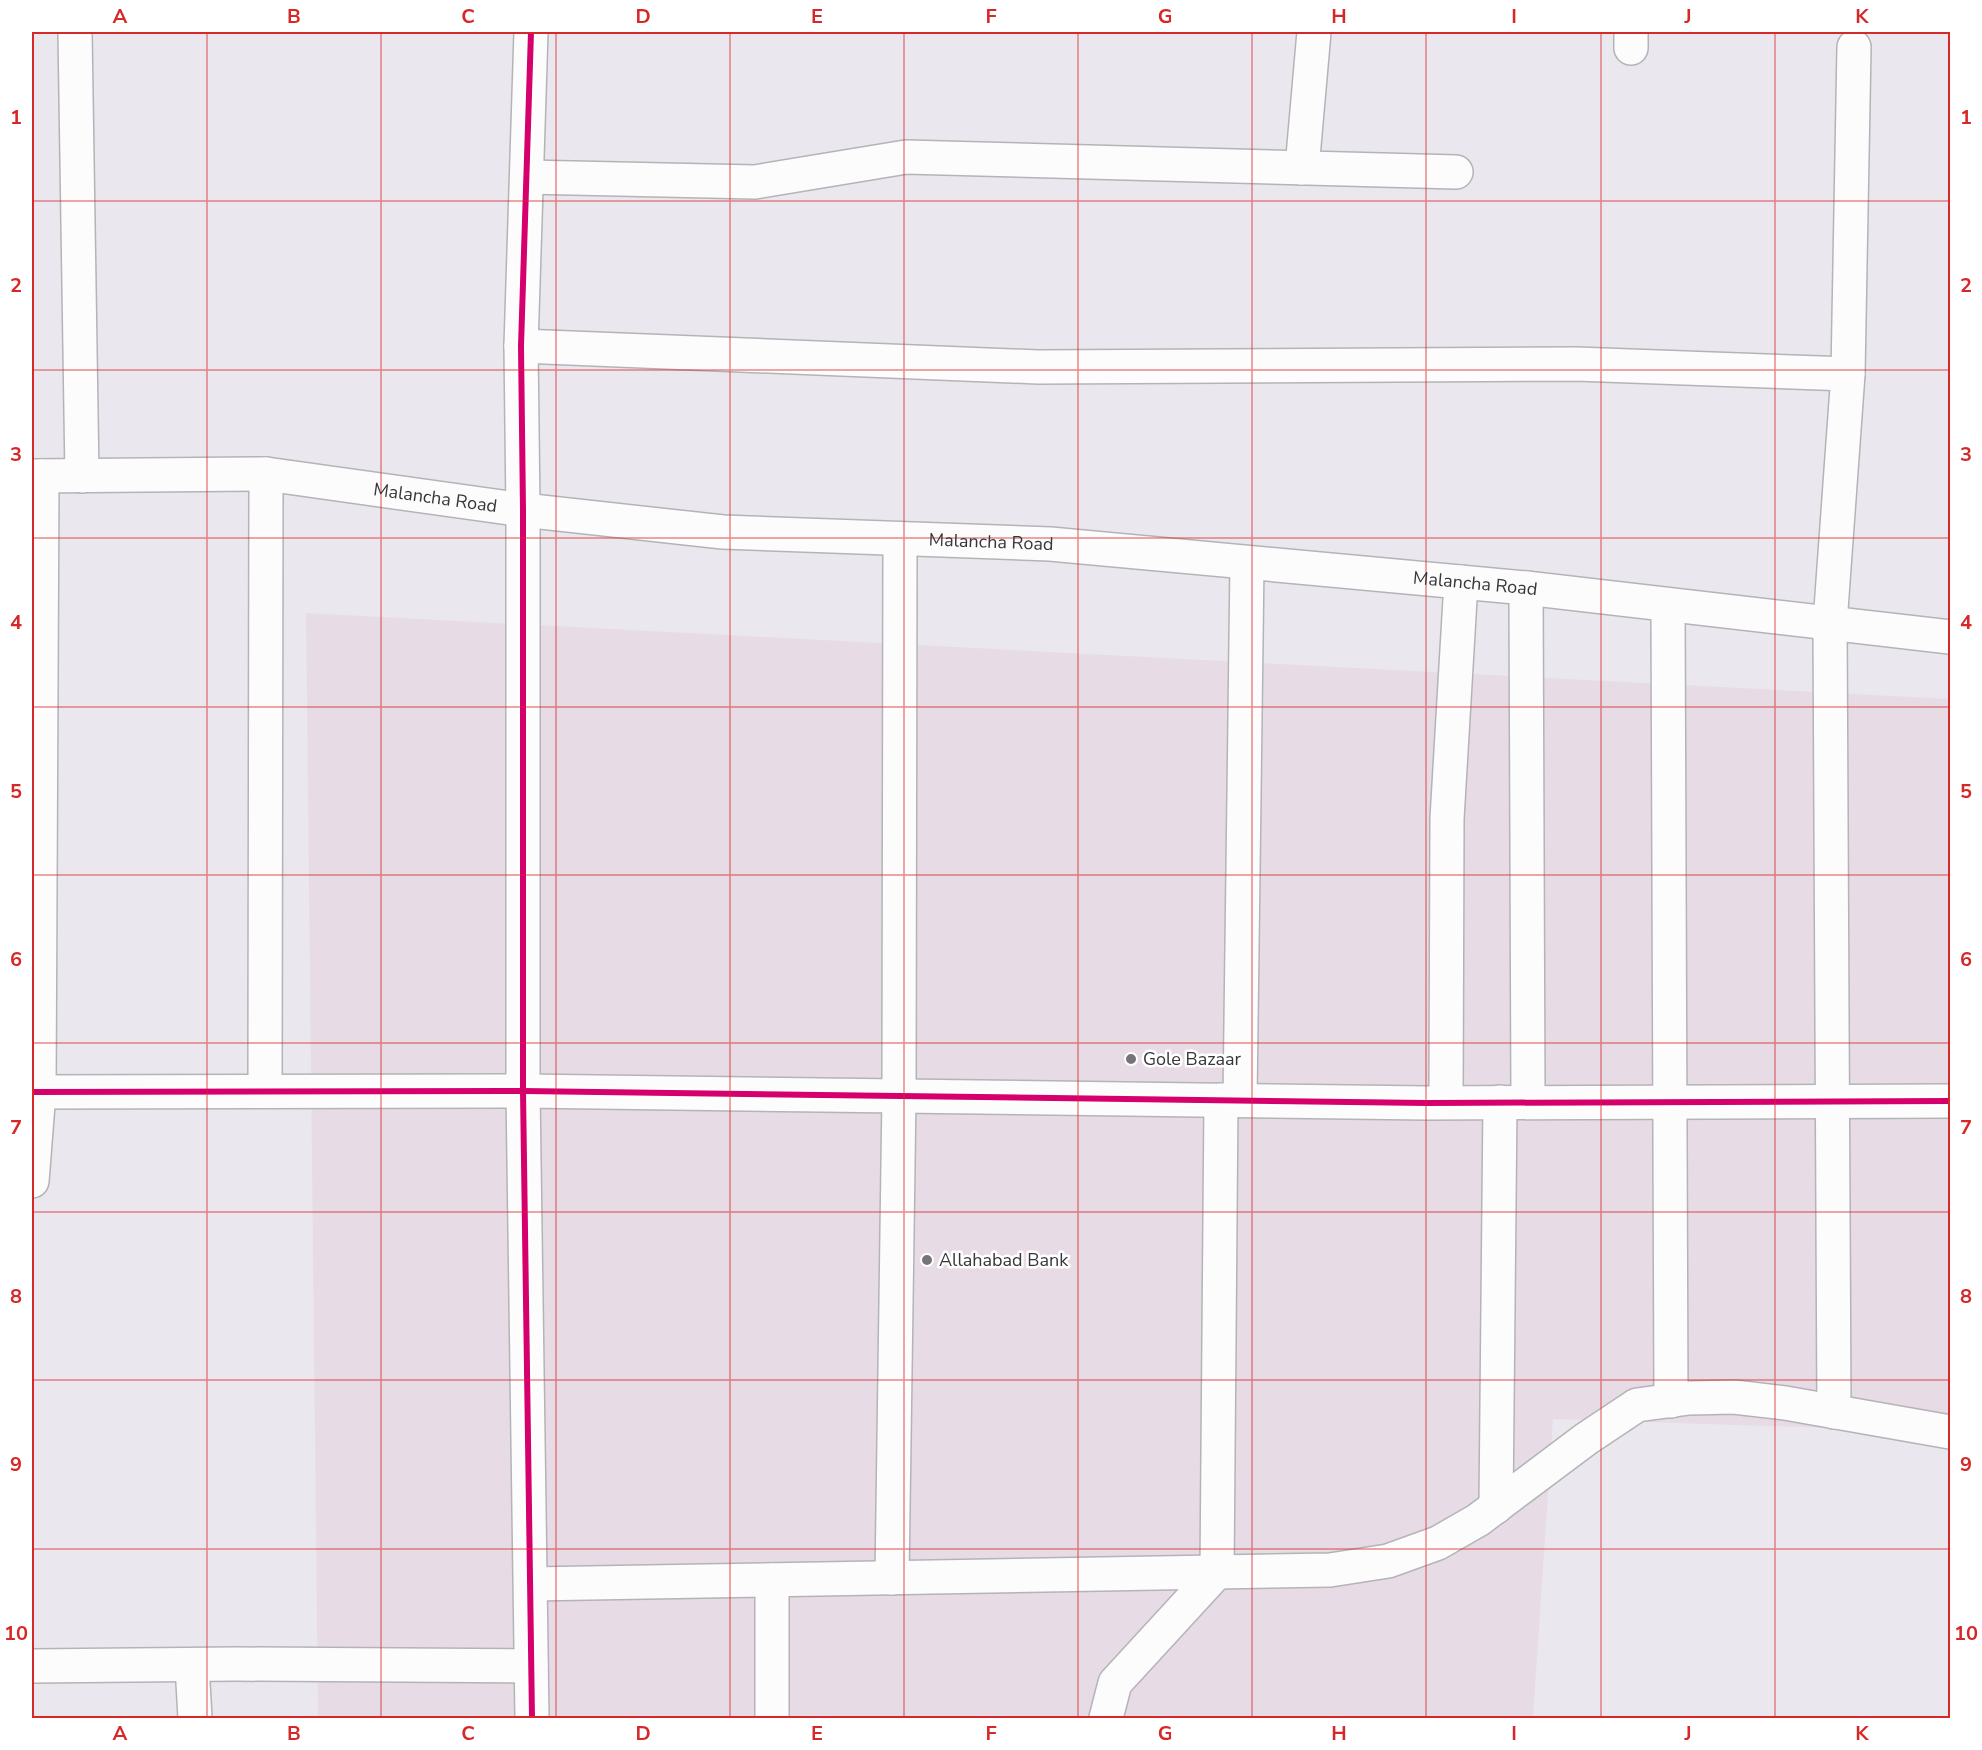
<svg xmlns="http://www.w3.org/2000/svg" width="1982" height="1750" font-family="'Nunito Sans',sans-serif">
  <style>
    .commercial { fill: #e7dce6 }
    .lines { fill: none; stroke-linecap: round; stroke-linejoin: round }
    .minor-casing { stroke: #b4b3b7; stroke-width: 36 }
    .secondary-casing { stroke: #b4b3b7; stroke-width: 36 }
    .minor { stroke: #fcfcfc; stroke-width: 33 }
    .secondary { stroke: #fcfcfc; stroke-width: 33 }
    .cycleway-casing { stroke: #fff; stroke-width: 10 }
    .cycleway { stroke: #d6006c; stroke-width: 6 }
    .grid { fill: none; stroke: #d62828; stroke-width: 1.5; stroke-opacity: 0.55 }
    .poi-dot { fill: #767479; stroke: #fff; stroke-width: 2 }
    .labels { text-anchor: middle; stroke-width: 5; stroke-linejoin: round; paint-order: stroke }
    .street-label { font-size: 18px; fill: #37363a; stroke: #fff }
    .poi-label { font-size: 18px; fill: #37363a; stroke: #fff; text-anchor: start }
    .neatline { fill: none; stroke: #d62828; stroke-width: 2 }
    .grid-label { font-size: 20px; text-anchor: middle; font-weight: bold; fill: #d62828 }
  </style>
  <rect width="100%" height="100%" fill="#eae8ee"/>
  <polygon class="commercial" points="306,613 1950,699 1950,1432 1553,1419 1533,1718 318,1718"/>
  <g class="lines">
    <g class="minor-casing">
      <g id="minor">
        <polyline points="75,32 82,476"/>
        <polyline points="531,32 521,346 523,510 523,1091 532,1718"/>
        <polyline points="1631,48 1631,32"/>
        <polyline points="1302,168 1314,32"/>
        <polyline points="527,177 755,182 906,157 1456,172"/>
        <polyline points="521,346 1038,367 1576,364 1848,374"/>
        <polyline points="1526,588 1528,1102"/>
        <polyline points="1668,605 1671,1401"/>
        <polyline points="265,1091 266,474"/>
        <polyline points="32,1092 523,1091 1427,1103 1950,1101"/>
        <polyline points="1240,1100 1247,563"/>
        <polyline points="1446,1102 1447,819 1461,582"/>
        <polyline points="32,1181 39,1092 42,476"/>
        <polyline points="1834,1412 1830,623 1848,374 1854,47"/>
        <polyline points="1496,1507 1500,1102"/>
        <polyline points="892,1578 899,1095 900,539"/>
        <polyline points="772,1580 772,1718"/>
        <polyline points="531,1584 1330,1570 1388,1561 1438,1543 1478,1520 1586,1439 1637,1405 1689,1398 1734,1397 1785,1403 1950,1432"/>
        <polyline points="192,1665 195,1718"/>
        <polyline points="32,1666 236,1664 531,1666"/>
        <polyline points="1106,1718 1115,1683 1217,1572 1221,1100"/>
      </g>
    </g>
    <g class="secondary-casing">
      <g id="secondary">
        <path id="s1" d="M 32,476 L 266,474 L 523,510 L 723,532 L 1050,544 L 1526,588 L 1950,637"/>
      </g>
    </g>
    <use href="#minor" class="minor"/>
    <use href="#secondary" class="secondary"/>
    <g class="cycleway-casing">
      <g id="cycleway">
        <polyline points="531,32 521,346 523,510 523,1091 532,1718"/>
        <polyline points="32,1092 523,1091 1427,1103 1950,1101"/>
      </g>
    </g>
    <use href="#cycleway" class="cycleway"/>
  </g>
  <path class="grid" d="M 207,32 L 207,1718M 381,32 L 381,1718M 556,32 L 556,1718M 730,32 L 730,1718M 904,32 L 904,1718M 1078,32 L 1078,1718M 1252,32 L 1252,1718M 1426,32 L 1426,1718M 1601,32 L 1601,1718M 1775,32 L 1775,1718M 32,201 L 1950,201M 32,370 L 1950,370M 32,538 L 1950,538M 32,707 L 1950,707M 32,875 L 1950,875M 32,1043 L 1950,1043M 32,1212 L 1950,1212M 32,1380 L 1950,1380M 32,1549 L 1950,1549"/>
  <g class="poi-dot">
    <circle cx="1131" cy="1059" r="6"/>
    <circle cx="927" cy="1260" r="6"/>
  </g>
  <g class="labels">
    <g class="street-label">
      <text dy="6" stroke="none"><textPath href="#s1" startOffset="405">Malancha Road</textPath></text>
      <text dy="6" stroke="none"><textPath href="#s1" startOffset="963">Malancha Road</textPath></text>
      <text dy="6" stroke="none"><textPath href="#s1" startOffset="1449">Malancha Road</textPath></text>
    </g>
    <g class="poi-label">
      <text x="1143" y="1065">Gole Bazaar</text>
      <text x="939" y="1266">Allahabad Bank</text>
    </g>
  </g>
  <rect width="1982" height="1750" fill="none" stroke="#ffffff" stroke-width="66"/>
  <rect x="33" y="33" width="1916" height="1684" class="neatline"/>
  <g class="grid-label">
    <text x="120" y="23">A</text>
    <text x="294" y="23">B</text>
    <text x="468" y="23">C</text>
    <text x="643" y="23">D</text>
    <text x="817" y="23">E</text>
    <text x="991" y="23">F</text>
    <text x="1165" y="23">G</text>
    <text x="1339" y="23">H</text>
    <text x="1514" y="23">I</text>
    <text x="1688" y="23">J</text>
    <text x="1862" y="23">K</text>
    <text x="16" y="124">1</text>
    <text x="1966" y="124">1</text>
    <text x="16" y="292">2</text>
    <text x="1966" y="292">2</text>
    <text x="16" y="461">3</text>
    <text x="1966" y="461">3</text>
    <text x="16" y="629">4</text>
    <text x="1966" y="629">4</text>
    <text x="16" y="798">5</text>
    <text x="1966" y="798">5</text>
    <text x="16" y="966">6</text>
    <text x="1966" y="966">6</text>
    <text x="16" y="1134">7</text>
    <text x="1966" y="1134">7</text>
    <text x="16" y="1303">8</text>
    <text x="1966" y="1303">8</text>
    <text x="16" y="1471">9</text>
    <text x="1966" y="1471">9</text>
    <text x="16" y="1640">10</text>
    <text x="1966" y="1640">10</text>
    <text x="120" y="1740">A</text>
    <text x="294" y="1740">B</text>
    <text x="468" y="1740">C</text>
    <text x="643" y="1740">D</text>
    <text x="817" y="1740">E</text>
    <text x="991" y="1740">F</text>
    <text x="1165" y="1740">G</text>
    <text x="1339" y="1740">H</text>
    <text x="1514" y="1740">I</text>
    <text x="1688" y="1740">J</text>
    <text x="1862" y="1740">K</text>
  </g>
</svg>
